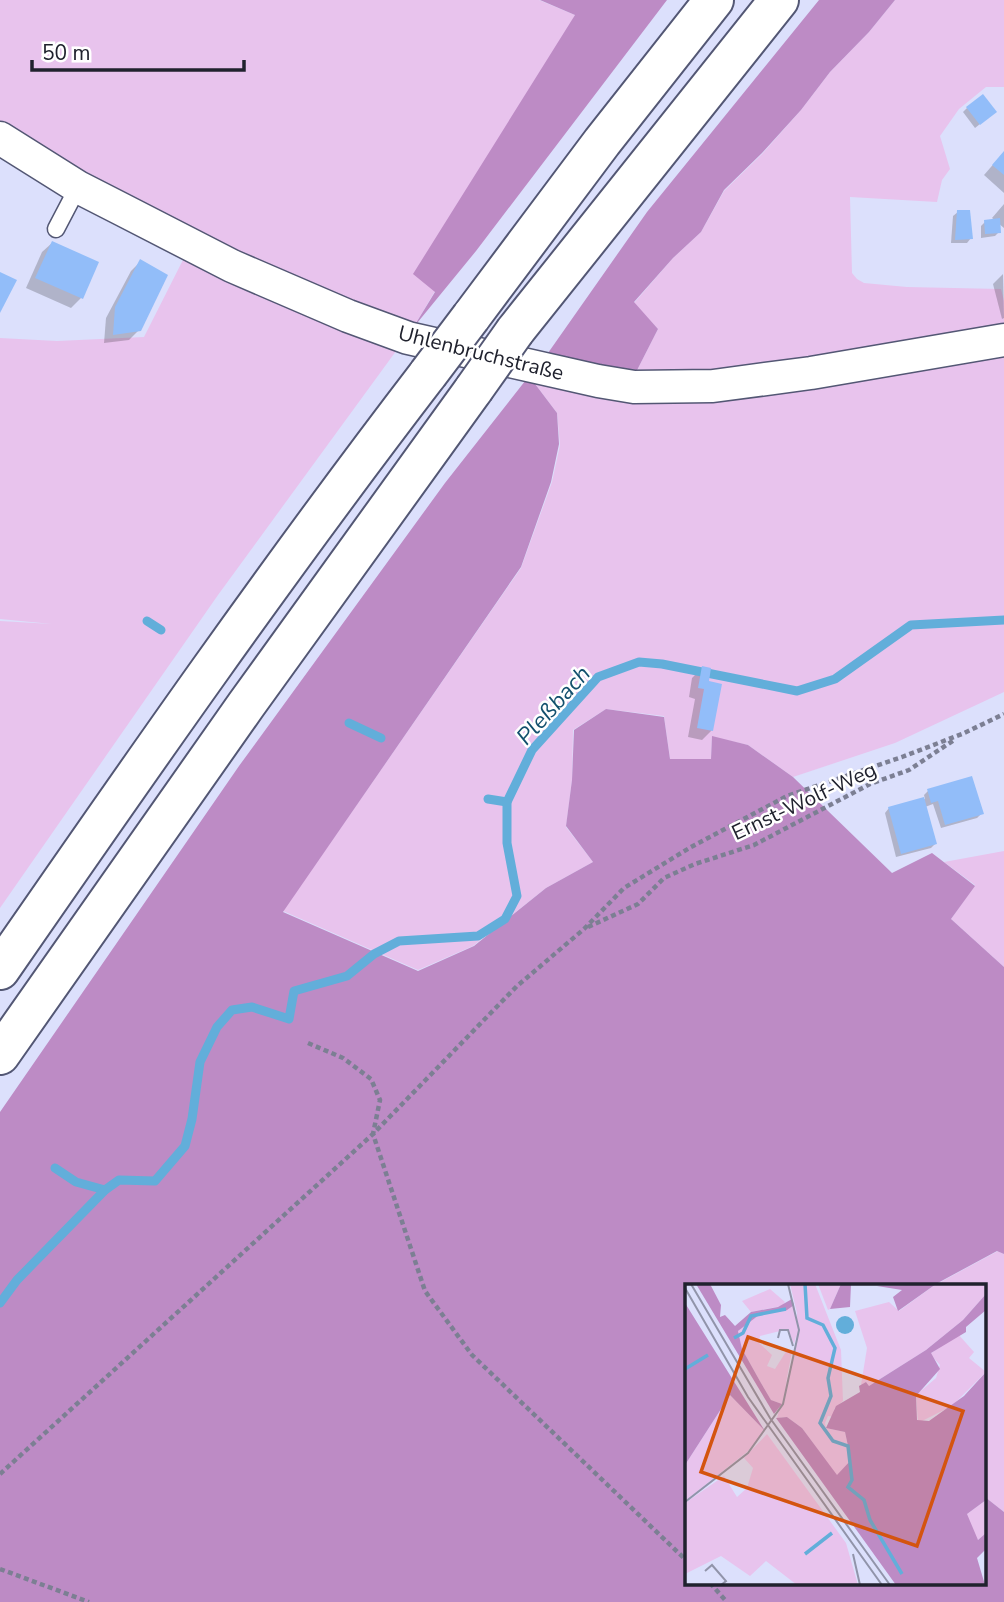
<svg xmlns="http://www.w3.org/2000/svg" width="1004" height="1602" font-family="'Nunito Sans',sans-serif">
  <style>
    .green { fill: #e8c3ed }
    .forest { fill: #bd8bc5 }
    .shadow { fill: #0003 }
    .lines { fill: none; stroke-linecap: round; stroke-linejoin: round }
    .stream { stroke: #62aeda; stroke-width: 9 }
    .building { fill: #92bdf9 }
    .service-casing { stroke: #535774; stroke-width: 19 }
    .minor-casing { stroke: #535774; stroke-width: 35 }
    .motorway-casing { stroke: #535774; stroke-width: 42 }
    .path { stroke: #7c7f93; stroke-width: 4.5; stroke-dasharray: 5 3.5; stroke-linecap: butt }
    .service { stroke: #fff; stroke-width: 16 }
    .minor { stroke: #fff; stroke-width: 32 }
    .motorway { stroke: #fff; stroke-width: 38 }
    .motorway-bridge-casing { stroke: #535774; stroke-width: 42; stroke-linecap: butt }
    .motorway-bridge { stroke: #fff; stroke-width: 38 }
    .labels { text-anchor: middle; stroke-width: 5; stroke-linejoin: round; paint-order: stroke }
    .street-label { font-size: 21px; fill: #20222e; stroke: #fff }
    .water-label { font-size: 23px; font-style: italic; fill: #124f6d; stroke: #fff }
    .inset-river { fill: none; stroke: #62aeda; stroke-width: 3.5 }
    .inset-road { fill: none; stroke: #9194aa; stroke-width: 2 }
    .view { fill: #d4540f; fill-opacity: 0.15; stroke: #d4540f; stroke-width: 3.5 }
    .inset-edge { fill: none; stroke: #20222e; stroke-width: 3.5 }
  </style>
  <rect width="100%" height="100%" fill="#dce0fc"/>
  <g class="green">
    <polygon points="0,0 539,0 575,15 435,291 413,328 349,299 237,257 81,172 0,124"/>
    <polygon points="895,0 1004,0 1004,87 986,87 959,109 940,136 950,169 942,180 937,202 850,197 852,273 857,279 864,283 907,287 1001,289 1004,301 1004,327 966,341 632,380 658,329 634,303 673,258 701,232 724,191 762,154 801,110 830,72 869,32"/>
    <polygon points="187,252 369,338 380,346 399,347 218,595 0,908 0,621 52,624 0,619 0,338 57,341 144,337"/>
    <polygon points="1004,348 1004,692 895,743 793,777 748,745 712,737 711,759 670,759 664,716 606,709 573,730 572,780 566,827 593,862 546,888 473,946 418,970 283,911 521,568 552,482 560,445 557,413 532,380 554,388 658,395"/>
    <polygon points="1004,851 1004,967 951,919 975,885 944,862"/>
    <polygon points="998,1251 1004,1254 1004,1512 985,1497 985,1285 935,1285"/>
  </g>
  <g class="forest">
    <polygon points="540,0 667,0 476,251 413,328 435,292 413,274 575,15"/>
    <polygon points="819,0 895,0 869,32 830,72 801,110 762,153 724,190 701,232 673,258 634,302 658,329 632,380 616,373 548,353 647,212"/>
    <polygon points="529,376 557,413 559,444 551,482 521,567 283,912 418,971 474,946 546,888 593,862 566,826 572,780 574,730 606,709 664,717 670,759 711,759 712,736 748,745 793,777 892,873 932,853 975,886 951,919 1004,967 1004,1254 997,1251 934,1285 687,1285 687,1583 985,1583 985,1497 1004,1512 1004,1602 0,1602 0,1112 239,766 445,483"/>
  </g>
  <g class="shadow">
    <polygon points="967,108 990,116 975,128 963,112"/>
    <polygon points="1004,152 1004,193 984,175"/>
    <polygon points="1004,204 1004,228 998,223 999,232 995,236 981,238 981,226 985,222 996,221 992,218"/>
    <polygon points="958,212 971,238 967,243 951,243 953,216"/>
    <polygon points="52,243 97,263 81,298 71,308 26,288 42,252"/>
    <polygon points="140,262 139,330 129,340 104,343 106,318 131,271"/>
    <polygon points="1003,274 1004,318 1002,319 993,284"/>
    <polygon points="702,668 707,683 712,730 702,740 688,737 695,699 689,697 692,678"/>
    <polygon points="928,791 982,813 977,818 941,828 933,804 925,807 935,844 931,848 896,857 885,813 889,808 925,799 924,795"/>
  </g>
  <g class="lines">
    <g class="stream">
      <polyline points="147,621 161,630"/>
      <polyline points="349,723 381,738"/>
      <polyline points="488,799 507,802"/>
      <polyline points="55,1168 76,1182 105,1190"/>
      <polyline points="0,1303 17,1280 105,1190 119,1180 155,1181 185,1146 192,1119 200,1062 217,1027 232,1010 252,1007 289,1019 294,991 347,976 374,954 399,941 478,936 505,919 517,896 507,843 507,802 532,750 598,677 639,662 662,664 797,691 835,679 911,625 1004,620"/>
    </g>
  </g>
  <g class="building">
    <polygon points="983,94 997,112 980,125 966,107"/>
    <polygon points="1004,151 1004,175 992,165"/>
    <polygon points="957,210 970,210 973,239 955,240"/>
    <polygon points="1000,218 1001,233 985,234 984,220"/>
    <polygon points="52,241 99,262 83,299 35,278"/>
    <polygon points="140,259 168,275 141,331 113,335 115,307"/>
    <polygon points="0,272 17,280 0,313"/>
    <polygon points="702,666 711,668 709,681 722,684 713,731 697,728 704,689 698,688"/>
    <polygon points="972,776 984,814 945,825 938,801 931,803 927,789"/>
    <polygon points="924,797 937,844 901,854 888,807"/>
  </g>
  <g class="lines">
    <g class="service-casing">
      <polyline id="service" points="56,229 78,187"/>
    </g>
    <g class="minor-casing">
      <polyline id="minor" points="0,138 78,187 123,210 232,266 348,316 408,338 598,381 634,387 713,386 811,373 1004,340"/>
    </g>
    <g class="motorway-casing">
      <g id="motorway">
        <polyline points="471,317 602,142 714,0"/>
        <polyline points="515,331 779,0"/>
        <path d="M 0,970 C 139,769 279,568 428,374"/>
        <polyline points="0,1055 246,705 474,389"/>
      </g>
    </g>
    <g class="path">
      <polyline points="588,927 638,904 664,878 695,864 754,845 870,784 909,770 954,740"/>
      <polyline points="308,1043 343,1058 371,1079 380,1100 373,1134 425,1291 472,1355 687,1561"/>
      <polyline points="0,1474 373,1134 517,986 584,929 624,888 691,847 787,796 902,757 962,734 1004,714"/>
      <polyline points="0,1569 89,1602"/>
      <polyline points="710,1583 727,1602"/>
    </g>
    <use href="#service" class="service"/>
    <use href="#minor" class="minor"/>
    <use href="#motorway" class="motorway"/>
    <g class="motorway-bridge-casing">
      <g id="motorway-bridge">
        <polyline points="428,374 471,317"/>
        <polyline points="474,389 515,331"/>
      </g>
    </g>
    <use href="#motorway-bridge" class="motorway-bridge"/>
  </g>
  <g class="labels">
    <g class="street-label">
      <text transform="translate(481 353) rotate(14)" y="7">Uhlenbruchstraße</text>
      <text transform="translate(804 801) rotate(-25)" y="7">Ernst-Wolf-Weg</text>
    </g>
    <g class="water-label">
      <text transform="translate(553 705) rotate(-48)" y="8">Pleßbach</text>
    </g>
  </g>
  <g transform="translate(685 1284)">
    <rect width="301" height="301" fill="#dce0fc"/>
    <path d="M 105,0 L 130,0 L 156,66 L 158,117 L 149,125 L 150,133 L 143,132 L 140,139 L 141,144 L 160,148 L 166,176 L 152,192 L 117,144 L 102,133 L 92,134 L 111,62 L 112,29 ZM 133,0 L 156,0 L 145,25 L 143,26 ZM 251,0 L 301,0 L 301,10 L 278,36 L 241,66 L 184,102 L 181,98 L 176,101 L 182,64 L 170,27 L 204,18 L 214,27 ZM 85,5 L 100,18 L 97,22 L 66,28 L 57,17 ZM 109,21 L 113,45 L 109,60 L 103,45 L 75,52 L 74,59 L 87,71 L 82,82 L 90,85 L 102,66 L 107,67 L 97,120 L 86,116 L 76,99 L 57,65 L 53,47 L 74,31 ZM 273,50 L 289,68 L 284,74 L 301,88 L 267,122 L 233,139 L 231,111 L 251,94 L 255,81 L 245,70 ZM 45,111 L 80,147 L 62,168 L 0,217 L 0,181 ZM 82,150 L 161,259 L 173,301 L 112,301 L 81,277 L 65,292 L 36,272 L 0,290 L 0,219 L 39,192 L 52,213 L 62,204 L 68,184 L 59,174 ZM 301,216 L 301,249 L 293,256 L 284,245 L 282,230 Z" fill="#e8c3ed"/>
    <path d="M 11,0 L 25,0 L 36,21 L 35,33 L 40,31 L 50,42 L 66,28 L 93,23 L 107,15 L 109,21 L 102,26 L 74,31 L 53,47 L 57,65 L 76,99 L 86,116 L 97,120 L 89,130 ZM 156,0 L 166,0 L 165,23 L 145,25 ZM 251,0 L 213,27 L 208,13 L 217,6 L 192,2 ZM 301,10 L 301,26 L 281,43 L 281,48 L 246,69 L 255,85 L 231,112 L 232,136 L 244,137 L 279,112 L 301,88 L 301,216 L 282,230 L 293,256 L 301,249 L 301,265 L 292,274 L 300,301 L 211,301 L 91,134 L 102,133 L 117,144 L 152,191 L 166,176 L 160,148 L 141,144 L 151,122 L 175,108 L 174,102 L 181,98 L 184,102 L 241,66 L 278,36 ZM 0,19 L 80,147 L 45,111 L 0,181 Z" fill="#bd8bc5"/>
    <path d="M151 41a9 9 0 1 1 18 0a9 9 0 1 1-18 0Z" fill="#62aeda"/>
    <path class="inset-river" d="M 120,0 L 122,34 L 138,41 L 150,64 L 143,94 L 146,112 L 135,139 L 148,157 L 163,162 L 167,196 L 163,203 L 179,216 L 185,236 L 217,290M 49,54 L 58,49 L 66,32 L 101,25M 0,85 L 23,71M 120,270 L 147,249"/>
    <path class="inset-road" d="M 6,0 L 85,134 L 205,301M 0,4 L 63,113 L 197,301M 93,54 L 95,46 L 103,46 L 108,62M 0,218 L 63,169 L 98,120 L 114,46 L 103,0M 168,270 L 175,301M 20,287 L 27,281 L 41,297 L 36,301"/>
    <path class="view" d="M 63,53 L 278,127 L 232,262 L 16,188 Z"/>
    <rect width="301" height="301" class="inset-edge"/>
  </g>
  <path d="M32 60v10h212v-10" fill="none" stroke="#20222e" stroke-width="3.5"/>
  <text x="42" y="60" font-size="21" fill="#20222e" stroke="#ffffff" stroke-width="5" paint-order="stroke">50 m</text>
</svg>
